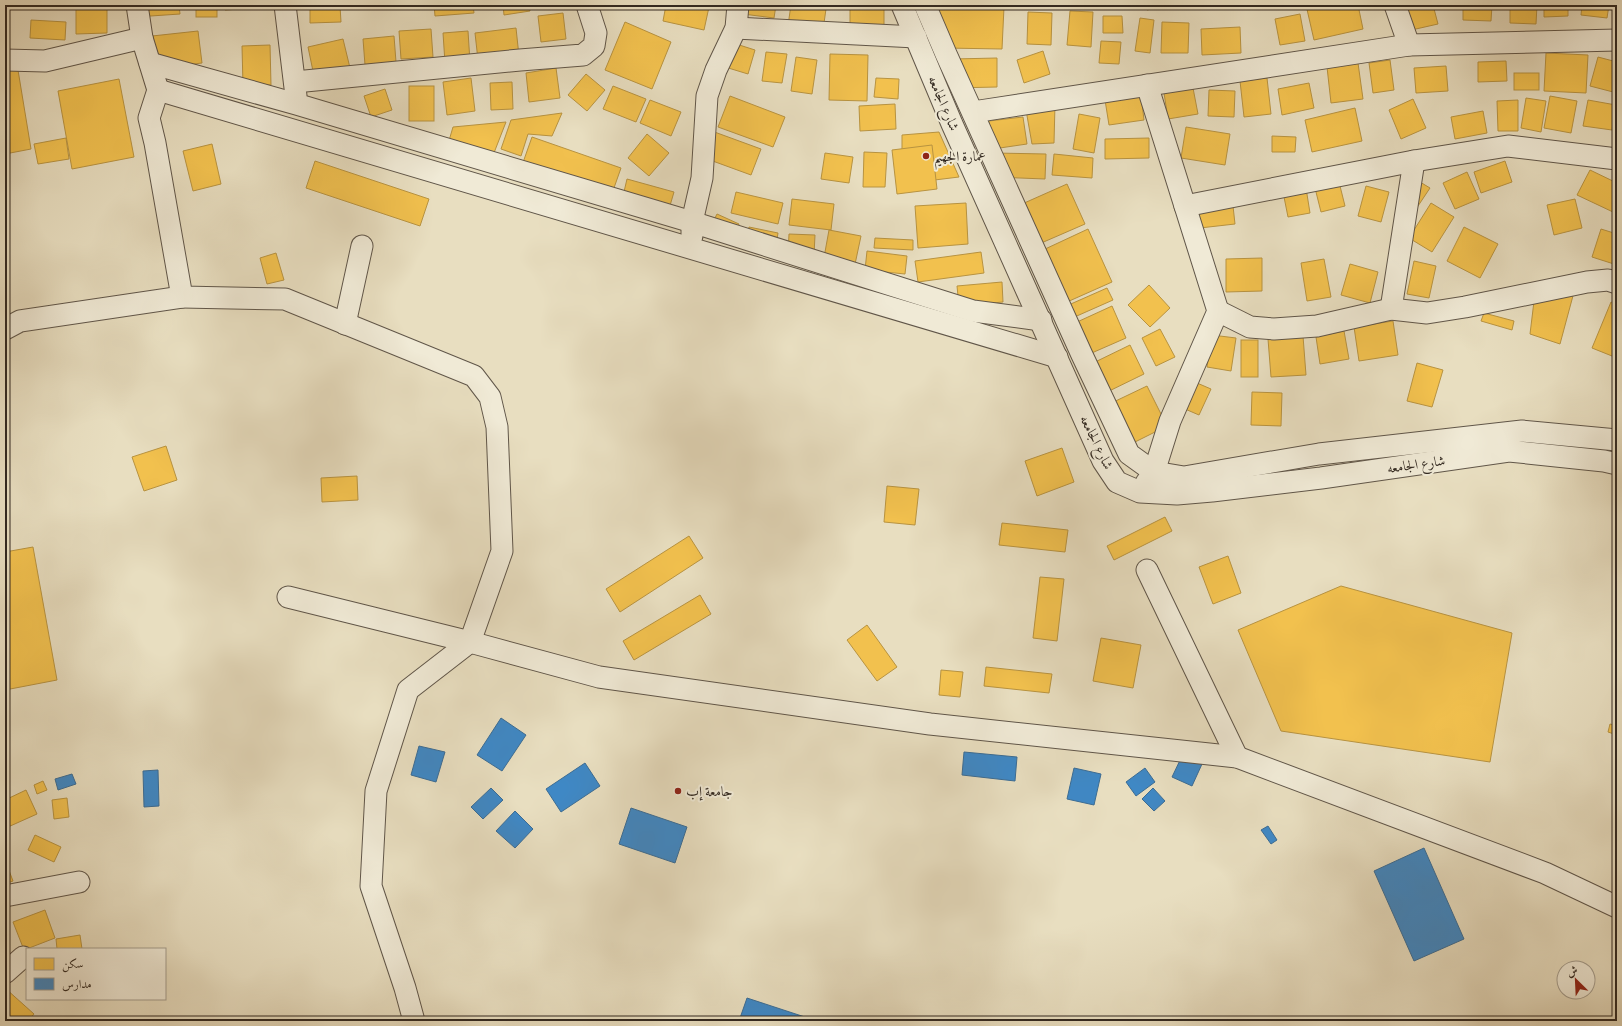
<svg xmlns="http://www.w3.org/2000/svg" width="1622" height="1026" font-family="'IM FELL Double Pica',Amiri,serif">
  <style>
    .homes { fill: #f2c14e; stroke: #b89340 }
    .schools { fill: #3f88c5; stroke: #3b6c94 }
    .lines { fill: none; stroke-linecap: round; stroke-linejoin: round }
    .minor-casing { stroke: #605649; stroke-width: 23 }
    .minor { stroke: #f0ead6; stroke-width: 21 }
    .poi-dot { fill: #8f2418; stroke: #f0ead6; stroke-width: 1.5 }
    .labels { text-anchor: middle; stroke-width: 4; stroke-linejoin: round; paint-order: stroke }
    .street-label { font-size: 14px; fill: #322921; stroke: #f0ead6 }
    .poi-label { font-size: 14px; fill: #322921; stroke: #f0ead6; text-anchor: start }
  </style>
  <rect width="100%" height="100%" fill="#e8dec0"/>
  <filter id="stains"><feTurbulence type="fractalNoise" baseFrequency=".005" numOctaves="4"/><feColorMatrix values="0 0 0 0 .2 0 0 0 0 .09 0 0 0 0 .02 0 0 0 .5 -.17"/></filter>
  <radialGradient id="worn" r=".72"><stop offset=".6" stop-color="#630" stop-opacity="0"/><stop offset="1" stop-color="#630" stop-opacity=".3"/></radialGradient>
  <g class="homes">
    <polygon points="76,5 107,5 107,33 76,34"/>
    <polygon points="135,5 179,5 180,14 136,17"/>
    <rect x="196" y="5" width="21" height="12"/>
    <polygon points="225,5 254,5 255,8 225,10"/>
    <polygon points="434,5 473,5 474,13 435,16"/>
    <polygon points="503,5 529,5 530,11 504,15"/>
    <polygon points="666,5 699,5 709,7 704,30 663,21"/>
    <polygon points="744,5 776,5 774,18 743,14"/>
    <polygon points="791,5 826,9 822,37 787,32"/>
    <polygon points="928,5 1004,7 1002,49 945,48"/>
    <polygon points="1146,5 1168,5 1147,10"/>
    <polygon points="1306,5 1358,5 1363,29 1314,40"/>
    <polygon points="1422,5 1433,5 1438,24 1407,31 1402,9"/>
    <polygon points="1463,5 1492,5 1491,21 1463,20"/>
    <polygon points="1510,5 1537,5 1536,24 1510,23"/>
    <polygon points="1544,5 1568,5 1568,16 1544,17"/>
    <polygon points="1582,5 1609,5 1607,18 1581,15"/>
    <polygon points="340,6 341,22 310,23 310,7"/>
    <polygon points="884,6 884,38 850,38 850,7"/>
    <polygon points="1070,11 1093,12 1091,47 1067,45"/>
    <polygon points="1028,12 1052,13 1051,45 1027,44"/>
    <polygon points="563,13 566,39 541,42 538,16"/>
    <polygon points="1300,14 1305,41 1280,45 1275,19"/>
    <polygon points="1103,16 1122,16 1123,33 1103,33"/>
    <polygon points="1140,18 1154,20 1150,53 1135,51"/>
    <polygon points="31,20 66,22 65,40 30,38"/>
    <polygon points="625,22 671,42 652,89 605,70"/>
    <polygon points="1162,22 1189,23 1188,53 1161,53"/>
    <polygon points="1240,27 1241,53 1202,55 1201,29"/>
    <polygon points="516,28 519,56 478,60 475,33"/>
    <polygon points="431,29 433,57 401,59 399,31"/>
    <polygon points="198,31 202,63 147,70 143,37"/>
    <polygon points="468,31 470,62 445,63 443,33"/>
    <polygon points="394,36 396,62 365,65 363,39"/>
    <polygon points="343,39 350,68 314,76 308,47"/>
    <polygon points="1101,41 1121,42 1119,64 1099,63"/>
    <polygon points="733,43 755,50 748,74 725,67"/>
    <polygon points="270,45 271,85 243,86 242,46"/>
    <polygon points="1043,51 1050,74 1024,83 1017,60"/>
    <polygon points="766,52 787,54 782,83 762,81"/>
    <polygon points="1546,53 1588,55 1586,93 1544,91"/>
    <polygon points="830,54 868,55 867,101 829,100"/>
    <polygon points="796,57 817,60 812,94 791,91"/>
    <polygon points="1598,57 1617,62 1617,93 1590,86"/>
    <polygon points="997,58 997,87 953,88 953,59"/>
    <polygon points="1390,60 1394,90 1373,93 1369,63"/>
    <polygon points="1506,61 1507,81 1478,82 1478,62"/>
    <polygon points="1358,63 1363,99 1331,103 1327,67"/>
    <polygon points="17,64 31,149 5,154 5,66"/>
    <polygon points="1446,66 1448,91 1416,93 1414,68"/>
    <polygon points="556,68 560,98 529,102 526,73"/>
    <rect x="1514" y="73" width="25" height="17"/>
    <polygon points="586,74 605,90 587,111 568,95"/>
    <polygon points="471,78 475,111 447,115 443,82"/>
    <polygon points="876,78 899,79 898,99 874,97"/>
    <polygon points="1267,78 1271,114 1244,117 1240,81"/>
    <polygon points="119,79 134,157 72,169 58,91"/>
    <polygon points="512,82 513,109 491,110 490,83"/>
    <polygon points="1309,83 1314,108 1282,115 1278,89"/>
    <rect x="409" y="86" width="25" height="35"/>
    <polygon points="613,86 646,99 636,122 603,109"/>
    <polygon points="1193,88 1198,114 1168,119 1164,93"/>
    <polygon points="385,89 392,110 371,117 364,96"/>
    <polygon points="1209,90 1235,91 1234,117 1208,116"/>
    <polygon points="1141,95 1144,120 1109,125 1105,100"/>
    <polygon points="730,96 785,117 773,147 718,127"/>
    <polygon points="1550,96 1577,101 1571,133 1544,128"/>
    <polygon points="1526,98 1546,101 1541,132 1521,128"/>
    <polygon points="1413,99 1426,128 1401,139 1389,110"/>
    <polygon points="650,100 681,112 671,136 640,123"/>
    <polygon points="1518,100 1518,131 1498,131 1497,101"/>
    <polygon points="1588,100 1616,105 1612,130 1583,126"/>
    <polygon points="895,104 896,129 860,131 859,106"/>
    <polygon points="1055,104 1054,143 1032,144 1026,110"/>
    <polygon points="1355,108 1362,141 1312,152 1305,120"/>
    <polygon points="1483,111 1487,133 1455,139 1451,117"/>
    <polygon points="562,113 552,136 528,134 521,156 501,149 511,120"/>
    <polygon points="1079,114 1100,118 1094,153 1073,149"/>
    <polygon points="1023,117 1027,144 993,149 989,121"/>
    <polygon points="506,122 492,158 448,144 453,127"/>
    <polygon points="1186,127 1230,134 1225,165 1181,158"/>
    <polygon points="709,130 761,149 751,175 699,156"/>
    <polygon points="939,132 959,177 902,184 902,135"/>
    <polygon points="647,134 669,153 649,176 628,158"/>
    <polygon points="1272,136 1296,137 1295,152 1272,152"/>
    <polygon points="532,137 621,168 609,202 520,171"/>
    <polygon points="66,138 69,159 38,164 34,144"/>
    <polygon points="1149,138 1149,158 1105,159 1105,139"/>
    <polygon points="212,144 221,184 193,191 183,151"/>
    <polygon points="932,145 937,189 897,194 892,150"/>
    <polygon points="864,152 887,153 885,187 863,187"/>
    <polygon points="825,153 853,157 849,183 821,179"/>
    <polygon points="994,153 1046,154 1045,179 994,177"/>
    <polygon points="1054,154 1093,158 1092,178 1052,175"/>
    <polygon points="315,161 429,199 420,226 306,188"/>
    <polygon points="1505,161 1512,182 1481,193 1474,172"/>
    <polygon points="1590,170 1617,183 1617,204 1613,212 1577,195"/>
    <polygon points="1467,172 1479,199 1455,209 1443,183"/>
    <polygon points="627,179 674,192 669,209 623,196"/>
    <polygon points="1415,179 1430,188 1412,215"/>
    <polygon points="1339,182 1345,206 1321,212 1315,188"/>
    <polygon points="1067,184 1085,224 1039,244 1022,204"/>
    <polygon points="1366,186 1389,192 1381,222 1358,216"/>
    <polygon points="1306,188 1310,213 1288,217 1283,192"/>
    <polygon points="736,192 783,203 778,224 731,213"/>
    <polygon points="1232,197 1235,224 1191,229 1188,202"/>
    <polygon points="792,199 834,204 831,230 789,225"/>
    <polygon points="1575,199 1582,228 1554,235 1547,205"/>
    <polygon points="966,203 968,244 918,248 915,206"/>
    <polygon points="1431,203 1454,217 1432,252 1409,238"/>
    <polygon points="717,214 739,224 733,238 710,228"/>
    <polygon points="749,227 778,233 775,252 745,247"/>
    <polygon points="1464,227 1498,244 1480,278 1447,261"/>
    <polygon points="1088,229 1112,282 1067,302 1043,250"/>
    <polygon points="1601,229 1617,234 1617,265 1592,257"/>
    <polygon points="829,230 861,236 854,269 823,263"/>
    <polygon points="789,234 815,235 814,255 788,254"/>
    <polygon points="875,238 913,240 913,250 874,248"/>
    <polygon points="867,251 907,256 905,274 865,270"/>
    <polygon points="981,252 984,273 918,282 915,261"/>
    <polygon points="276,253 284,280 267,284 260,258"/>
    <polygon points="1262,258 1262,291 1226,292 1226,259"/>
    <polygon points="1324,259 1331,297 1307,301 1301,263"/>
    <polygon points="1414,261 1436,266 1429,298 1407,294"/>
    <polygon points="1350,264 1378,272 1370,303 1341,295"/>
    <polygon points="1002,282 1003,302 959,306 957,286"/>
    <polygon points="1149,285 1170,308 1150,327 1128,305"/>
    <polygon points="1107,288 1113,300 1070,319 1064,307"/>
    <polygon points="1574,292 1560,344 1530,334 1535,293"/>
    <polygon points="1611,302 1617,304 1617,358 1592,348"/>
    <polygon points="1112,306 1126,338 1078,359 1064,328"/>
    <polygon points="1484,313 1514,321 1512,330 1481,321"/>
    <polygon points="1393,321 1398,355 1359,361 1354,327"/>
    <polygon points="1160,329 1175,357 1156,366 1142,338"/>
    <polygon points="1344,331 1349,359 1320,364 1316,337"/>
    <polygon points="1212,335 1236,338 1231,371 1207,367"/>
    <polygon points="1303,336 1306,375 1271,377 1268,339"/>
    <rect x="1241" y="340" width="17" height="37"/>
    <polygon points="1130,345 1144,374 1103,394 1089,365"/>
    <polygon points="1417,363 1443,370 1432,407 1407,401"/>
    <polygon points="1197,383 1211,389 1199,415 1185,409"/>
    <polygon points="1147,386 1167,426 1123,448 1103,407"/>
    <polygon points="1252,392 1282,393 1281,426 1251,425"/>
    <polygon points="166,446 177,480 144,491 132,457"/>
    <polygon points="1062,448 1074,482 1037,496 1025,461"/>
    <polygon points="357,476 358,500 322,502 321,478"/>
    <polygon points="887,486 919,489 915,525 884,522"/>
    <polygon points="1165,517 1172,531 1114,560 1107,546"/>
    <polygon points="1002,523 1068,530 1065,552 999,545"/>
    <polygon points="689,536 703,558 620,612 606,589"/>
    <polygon points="33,547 57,680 5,690 5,552"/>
    <polygon points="1228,556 1241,593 1213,604 1199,567"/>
    <polygon points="1040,577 1064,579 1057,641 1033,638"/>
    <polygon points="1341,586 1512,633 1490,762 1281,731 1238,630"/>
    <polygon points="700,595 711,614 634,660 623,641"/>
    <polygon points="867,625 897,667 877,681 847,640"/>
    <polygon points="1101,638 1141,645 1133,688 1093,681"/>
    <polygon points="986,667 1052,674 1049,693 984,686"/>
    <polygon points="941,670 963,672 960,697 939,695"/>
    <polygon points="1610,724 1617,726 1617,735 1608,732"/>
    <polygon points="43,781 47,790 37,794 34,785"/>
    <polygon points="26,790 37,814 8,827 5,820 5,800"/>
    <polygon points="67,798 69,817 54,819 52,800"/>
    <polygon points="35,835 61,847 54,862 28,850"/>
    <polygon points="5,860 13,881 5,884"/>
    <polygon points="45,910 55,938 24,950 13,922"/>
    <polygon points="80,935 82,949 57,949 56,939"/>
    <polygon points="5,988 34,1014 28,1021 5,1021"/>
  </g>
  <g class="schools">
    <polygon points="501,718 526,735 502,771 477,755"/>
    <polygon points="419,746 445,752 436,782 411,775"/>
    <polygon points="964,752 1017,757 1015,781 962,775"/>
    <polygon points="1183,754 1202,764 1192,786 1172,777"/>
    <polygon points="585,763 600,786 561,812 546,789"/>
    <polygon points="1074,768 1101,774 1094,805 1067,799"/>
    <polygon points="1145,768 1155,782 1136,796 1126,782"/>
    <polygon points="158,770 159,806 144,807 143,771"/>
    <polygon points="72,774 76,784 58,790 55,779"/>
    <polygon points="491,788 503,800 483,819 471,807"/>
    <polygon points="1153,788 1165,801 1154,811 1142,799"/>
    <polygon points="631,808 687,827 675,863 619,844"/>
    <polygon points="515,811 533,829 515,848 496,831"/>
    <polygon points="1268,826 1277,840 1271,844 1261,830"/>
    <polygon points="1424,848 1464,939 1414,961 1374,871"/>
    <polygon points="747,998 817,1021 739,1021"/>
  </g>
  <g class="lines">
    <g class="minor-casing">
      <g id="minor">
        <polyline points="137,5 142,38 158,90 149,118 155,143 182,297 285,299 474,376 490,397 497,427 502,551 470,642 408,690 376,791 371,886 405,988 414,1021"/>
        <polyline points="285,5 296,96"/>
        <polyline points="902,5 952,124 1103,461 1117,482 1140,492 1177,494 1212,491 1321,478 1509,451 1604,461 1617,464"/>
        <polyline points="925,5 946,54 1082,355 1129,454 1154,472 1184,477 1319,454 1522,431 1617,440"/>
        <polyline points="1395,5 1409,45"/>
        <polyline points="736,28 916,37"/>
        <polyline points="5,60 45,61 142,38"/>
        <polyline points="150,63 296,104 692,222 973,311 1041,320"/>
        <polyline points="295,82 520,60 583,55 594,46 596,33 587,5"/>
        <polyline points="158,90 1057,357"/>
        <polyline points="973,112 1409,45 1617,40"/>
        <polyline points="1185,206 1414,161 1508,146 1617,159"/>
        <polyline points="692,236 692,222 702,178 707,96 716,70 736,28 738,5"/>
        <polyline points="1391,309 1414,161"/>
        <polyline points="1218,311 1250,327 1274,329 1317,326 1391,309 1427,313 1465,307 1587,282 1608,280 1617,283"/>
        <polyline points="345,324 362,246"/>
        <polyline points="5,329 20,321 182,297"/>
        <polyline points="1146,483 1154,472 1170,421 1218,311 1147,85"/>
        <polyline points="1147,570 1237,757"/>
        <polyline points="288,597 470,642 599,677 930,724 1237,757 1545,873 1617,907"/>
        <polyline points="5,896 79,882"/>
        <polyline points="5,973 23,957"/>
      </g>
    </g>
    <use href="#minor" class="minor"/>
  </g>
  <g class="poi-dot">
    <circle cx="926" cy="156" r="4"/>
    <circle cx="678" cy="791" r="4"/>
  </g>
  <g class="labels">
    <g class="street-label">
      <text transform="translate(944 103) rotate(67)" y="5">شارع الجامعه</text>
      <text transform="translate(1097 442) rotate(64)" y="5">شارع الجامعه</text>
      <text transform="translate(1416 464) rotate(-8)" y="5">شارع الجامعه</text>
    </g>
    <g class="poi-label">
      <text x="934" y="161">عمارة الجهيم</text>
      <text x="686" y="796">جامعة إب</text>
    </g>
  </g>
  <rect width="1622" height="1026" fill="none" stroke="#e8dec0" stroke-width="20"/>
  <rect x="6" y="6" width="1610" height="1014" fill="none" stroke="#322921" stroke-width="2"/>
  <rect x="10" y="10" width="1602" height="1006" fill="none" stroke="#322921"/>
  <rect x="26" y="948" width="140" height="52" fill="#f0ead6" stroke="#a49d8e"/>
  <rect x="34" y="958" width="20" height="12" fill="#f2c14e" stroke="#a49d8e"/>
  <text x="62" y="968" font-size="12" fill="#322921">سكن</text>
  <rect x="34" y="978" width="20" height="12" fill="#3f88c5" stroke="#a49d8e"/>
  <text x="62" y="988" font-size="12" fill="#322921">مدارس</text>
  <g transform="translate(1576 980) rotate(336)"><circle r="19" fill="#f0ead6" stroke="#a49d8e"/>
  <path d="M0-3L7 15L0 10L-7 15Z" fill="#8f2418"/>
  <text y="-6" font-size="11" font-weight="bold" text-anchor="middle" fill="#322921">ش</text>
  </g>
  <rect width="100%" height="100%" filter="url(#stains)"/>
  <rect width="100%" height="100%" fill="url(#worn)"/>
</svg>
